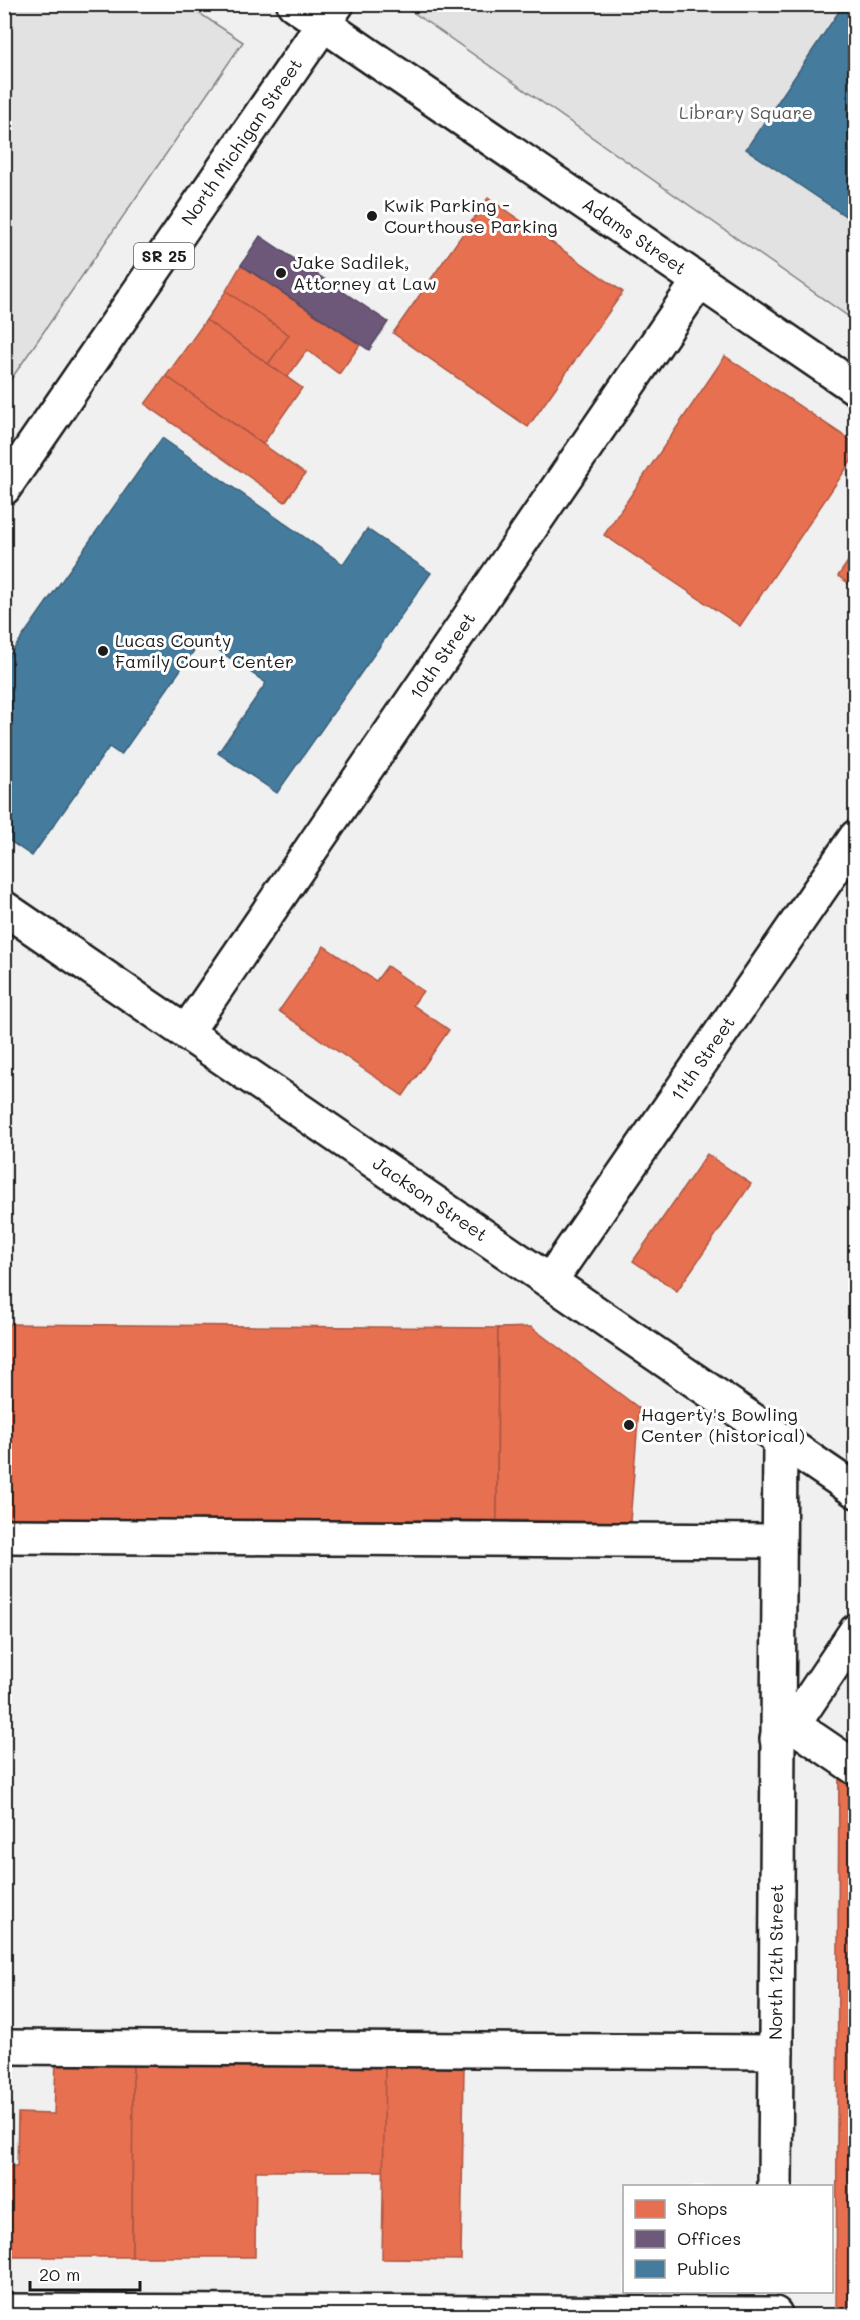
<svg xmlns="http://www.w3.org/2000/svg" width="860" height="2320" font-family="Mali,sans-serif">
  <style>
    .built { fill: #f0f0f0; fill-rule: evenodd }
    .green { fill: #e2e2e2; stroke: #7f7f7f; stroke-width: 1.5 }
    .shops { fill: #e76f51; stroke: #aa5641; stroke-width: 1.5 }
    .offices { fill: #6d597a; stroke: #55475e; stroke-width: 1.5 }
    .public { fill: #457b9d; stroke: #395e76; stroke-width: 1.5 }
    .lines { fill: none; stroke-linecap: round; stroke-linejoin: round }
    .minor-casing { stroke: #1c1c1c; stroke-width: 38 }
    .major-casing { stroke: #1c1c1c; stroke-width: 38 }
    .minor { stroke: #fff; stroke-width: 33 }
    .major { stroke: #fff; stroke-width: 33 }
    .poi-dot { fill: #1c1c1c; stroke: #fff; stroke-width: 2 }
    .labels { text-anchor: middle; stroke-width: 6; stroke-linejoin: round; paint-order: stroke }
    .shield { fill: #fff; stroke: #606060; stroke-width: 1.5 }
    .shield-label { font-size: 16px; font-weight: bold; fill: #1c1c1c }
    .park-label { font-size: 18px; fill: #575757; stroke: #fff }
    .street-label { font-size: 18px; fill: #1c1c1c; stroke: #fff }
    .poi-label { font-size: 18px; fill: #1c1c1c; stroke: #fff; text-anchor: start }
  </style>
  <rect width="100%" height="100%" fill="#fff"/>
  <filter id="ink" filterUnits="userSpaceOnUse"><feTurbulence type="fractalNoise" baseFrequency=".0167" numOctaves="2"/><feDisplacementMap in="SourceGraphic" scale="12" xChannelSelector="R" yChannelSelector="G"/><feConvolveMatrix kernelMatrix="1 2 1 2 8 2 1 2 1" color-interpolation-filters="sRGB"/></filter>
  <g filter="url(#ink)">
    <path class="built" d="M 5,5 L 855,5 L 855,2315 L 5,2316 ZM 624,2186 L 832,2186 L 832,2292 L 624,2292 Z"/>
    <g class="green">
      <polygon points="5,4 187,5 243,42 5,388"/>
      <polygon points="409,4 855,5 855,321 407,8"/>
    </g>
    <g class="shops">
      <polygon points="488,198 623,292 528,427 393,333"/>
      <polygon points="241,265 360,345 339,374 307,350 287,378 268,364 289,335 226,291"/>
      <polygon points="226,291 289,335 268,364 206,320"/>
      <polygon points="206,320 302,388 263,444 166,376"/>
      <polygon points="725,356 856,444 856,454 740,626 604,535"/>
      <polygon points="166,376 305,474 285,502 145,404"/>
      <polygon points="856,550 856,588 838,576"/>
      <polygon points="324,946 376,981 387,966 423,991 413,1005 449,1030 403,1096 279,1011"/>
      <polygon points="707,1154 751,1184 677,1291 633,1261"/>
      <polygon points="4,1324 498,1328 497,1520 4,1519"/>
      <polygon points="531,1327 639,1408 630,1522 497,1520 498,1328"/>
      <polygon points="839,1763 856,1775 856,2316 836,2316"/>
      <polygon points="56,2060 133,2064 132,2257 4,2257 4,2166 17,2166 18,2113 54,2114"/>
      <polygon points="133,2064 385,2066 385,2171 256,2171 255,2257 132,2257"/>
      <polygon points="385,2066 464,2068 461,2260 382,2259"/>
    </g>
    <polygon class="offices" points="260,236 388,322 369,350 241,265"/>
    <g class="public">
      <polygon points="844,4 856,4 856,223 746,149"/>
      <polygon points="162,438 343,564 367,529 431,573 277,793 218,753 266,683 202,639 121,755 109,747 32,856 4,837 4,663"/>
    </g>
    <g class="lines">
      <g class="minor-casing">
        <g id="minor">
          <path id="s1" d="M 294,4 L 856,388"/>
          <path id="s2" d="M 4,908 L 856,1491"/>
          <path id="s3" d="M 187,1031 L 699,281"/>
          <path id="s4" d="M 550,1281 L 856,837"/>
          <polyline points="4,1536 778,1541"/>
          <polyline points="793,1725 856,1768"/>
          <polyline points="777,1739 793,1725 856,1631"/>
          <polyline points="4,2047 776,2052"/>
          <path id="s5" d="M 775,2186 L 780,1440"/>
          <polyline points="4,2311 775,2314"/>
        </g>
      </g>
      <g class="major-casing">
        <g id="major">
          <path id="s6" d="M 4,488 L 337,4"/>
        </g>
      </g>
      <use href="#minor" class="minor"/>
      <use href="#major" class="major"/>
    </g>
  </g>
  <g class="poi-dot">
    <circle cx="372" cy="216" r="6"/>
    <circle cx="281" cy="273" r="6"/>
    <circle cx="103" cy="651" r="6"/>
    <circle cx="629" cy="1425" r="6"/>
  </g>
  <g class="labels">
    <rect class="shield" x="134" y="243" width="60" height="26" rx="4.5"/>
    <g class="shield-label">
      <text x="164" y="262">SR 25</text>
    </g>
    <g class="park-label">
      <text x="746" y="119">Library Square</text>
    </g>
    <g class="street-label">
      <text dy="6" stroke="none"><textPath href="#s6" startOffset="420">North Michigan Street</textPath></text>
      <text dy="6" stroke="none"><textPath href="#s1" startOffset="412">Adams Street</textPath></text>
      <text dy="6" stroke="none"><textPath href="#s3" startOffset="454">10th Street</textPath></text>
      <text dy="6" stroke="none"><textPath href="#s4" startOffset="270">11th Street</textPath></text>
      <text dy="6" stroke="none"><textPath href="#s2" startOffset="516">Jackson Street</textPath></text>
      <text dy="6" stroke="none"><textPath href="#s5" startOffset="224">North 12th Street</textPath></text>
    </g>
    <g class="poi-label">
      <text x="384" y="212">Kwik Parking -<tspan x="384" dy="21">Courthouse Parking</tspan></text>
      <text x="293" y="269">Jake Sadilek,<tspan x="293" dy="21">Attorney at Law</tspan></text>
      <text x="115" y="647">Lucas County<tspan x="115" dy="21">Family Court Center</tspan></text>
      <text x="641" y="1421">Hagerty's Bowling<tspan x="641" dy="21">Center (historical)</tspan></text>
    </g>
  </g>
  <rect width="860" height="2320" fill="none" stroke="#fff" stroke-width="24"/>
  <rect x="12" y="12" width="836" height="2296" fill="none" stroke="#1c1c1c" stroke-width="2" filter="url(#ink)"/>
  <rect x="623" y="2185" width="210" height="108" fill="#ffffff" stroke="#a4a4a4" stroke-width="1.5"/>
  <rect x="635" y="2200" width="30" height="18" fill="#e76f51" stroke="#a4a4a4" stroke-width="1.5"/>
  <text x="677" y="2215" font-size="18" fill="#1c1c1c">Shops</text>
  <rect x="635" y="2230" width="30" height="18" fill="#6d597a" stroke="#a4a4a4" stroke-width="1.5"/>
  <text x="677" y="2245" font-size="18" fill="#1c1c1c">Offices</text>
  <rect x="635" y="2260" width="30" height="18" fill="#457b9d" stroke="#a4a4a4" stroke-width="1.5"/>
  <text x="677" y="2275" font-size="18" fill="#1c1c1c">Public</text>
  <path d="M30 2281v9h110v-9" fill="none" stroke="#1c1c1c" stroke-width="3"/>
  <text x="39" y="2281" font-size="18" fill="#1c1c1c" stroke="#ffffff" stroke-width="4.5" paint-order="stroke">20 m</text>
</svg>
